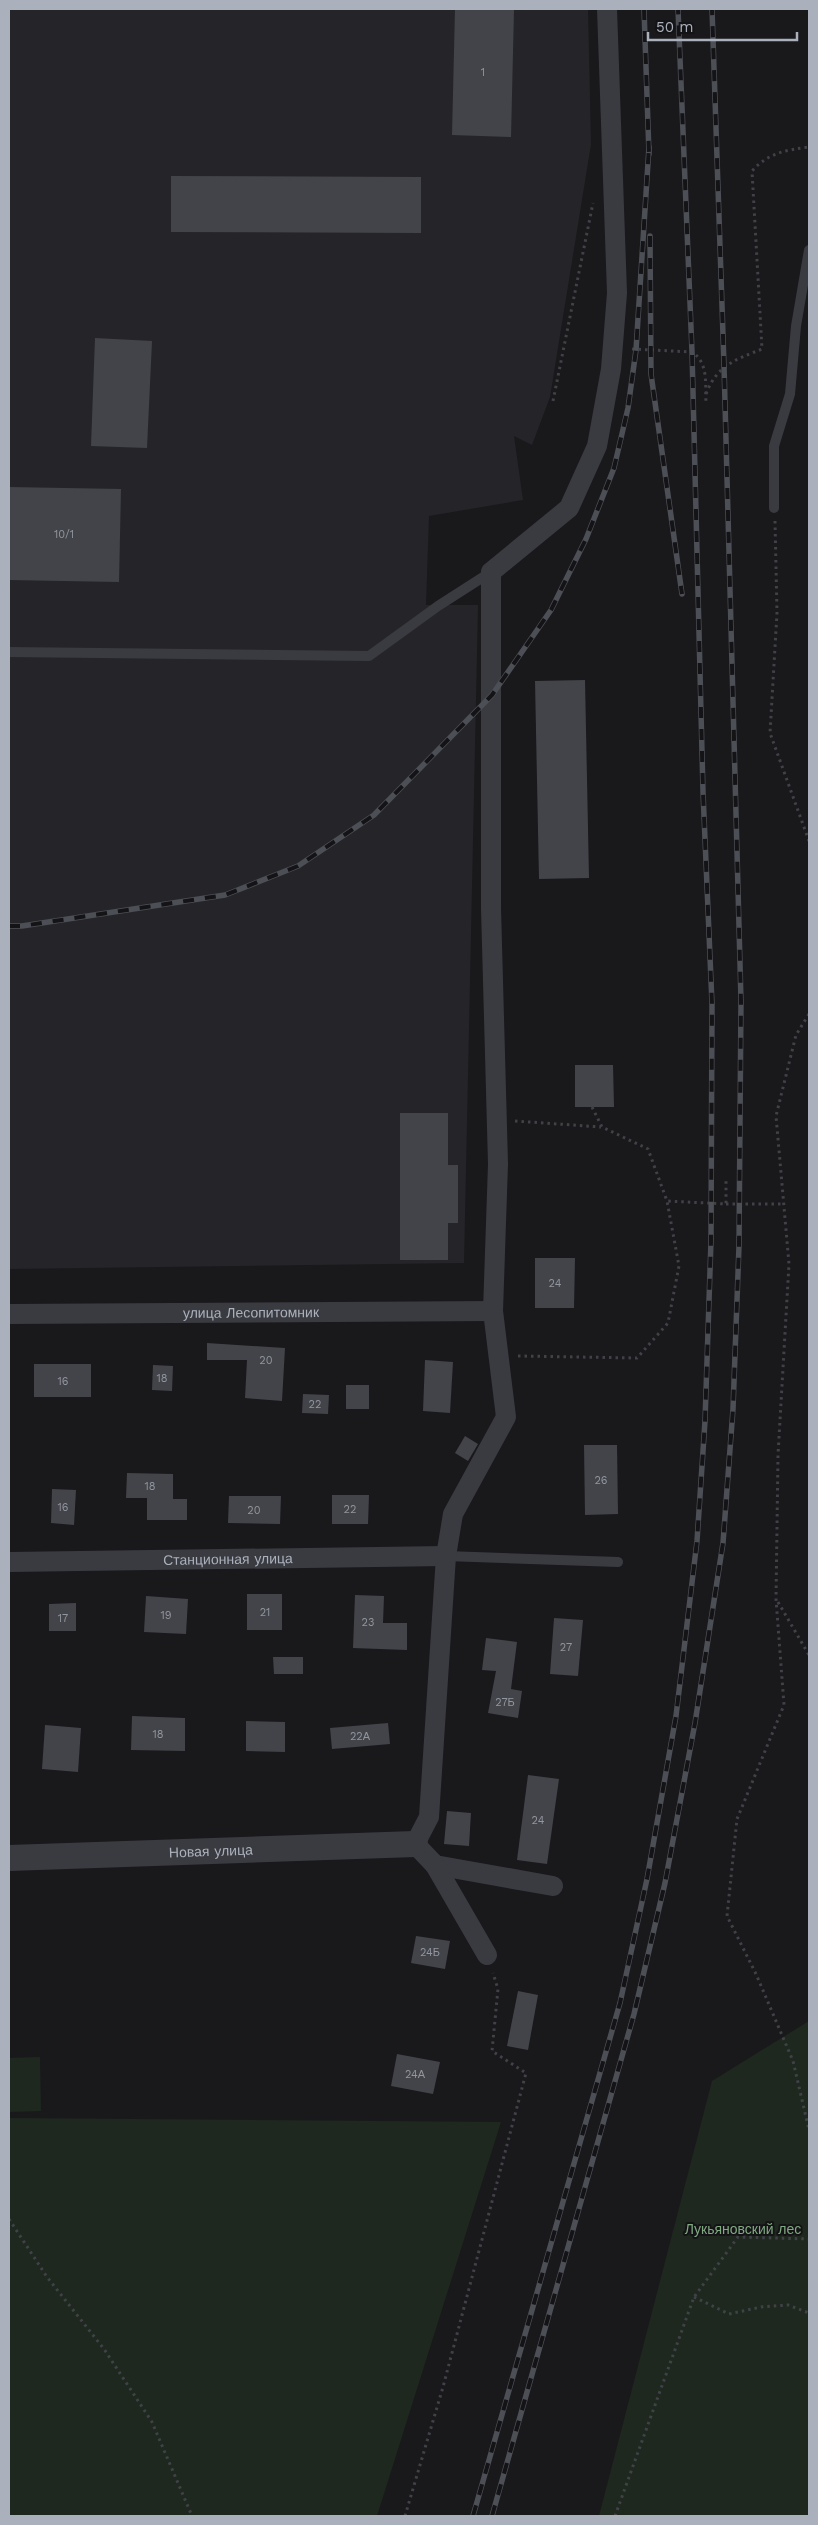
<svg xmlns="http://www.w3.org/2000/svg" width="818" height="2525" font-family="'Work Sans',sans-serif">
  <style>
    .built { fill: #252529 }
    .green { fill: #1e281f }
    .building { fill: #434449 }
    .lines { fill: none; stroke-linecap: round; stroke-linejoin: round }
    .path { stroke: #404248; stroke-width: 3; stroke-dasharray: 2.5 4; stroke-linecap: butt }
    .service { stroke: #3a3b41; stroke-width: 10 }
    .minor { stroke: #3a3b41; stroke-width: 20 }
    .tertiary { stroke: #3a3b41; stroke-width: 26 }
    .rail-casing { stroke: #4d4f56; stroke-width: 5.5 }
    .rail { stroke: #141417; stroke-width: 4; stroke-dasharray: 11; stroke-linecap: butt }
    .labels { text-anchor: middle; stroke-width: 4; stroke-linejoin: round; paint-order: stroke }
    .number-label { font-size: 11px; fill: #91969f }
    .street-label { font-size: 14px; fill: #abb1bc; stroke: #141417 }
    .park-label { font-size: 14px; fill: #80a981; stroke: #141417 }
  </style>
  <rect width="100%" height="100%" fill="#19191c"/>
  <polygon class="built" points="9,9 588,9 591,144 550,397 532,445 514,436 523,500 429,516 426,605 478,605 464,1263 9,1269"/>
  <g class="green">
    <polygon points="809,2021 809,2516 599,2516 712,2081"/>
    <polygon points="40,2057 41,2111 9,2112 9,2058"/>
    <polygon points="9,2118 501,2122 377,2516 9,2516"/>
  </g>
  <g class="building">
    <polygon points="455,9 514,9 511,137 452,135"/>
    <polygon points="171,176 421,177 421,233 171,232"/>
    <polygon points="95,338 152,341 147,448 91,446"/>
    <polygon points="9,487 121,489 119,582 9,580"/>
    <polygon points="585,680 589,878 539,879 535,681"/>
    <polygon points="575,1065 613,1065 614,1107 575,1107"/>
    <polygon points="400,1113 448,1113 448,1165 458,1165 458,1223 448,1223 448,1260 400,1260"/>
    <polygon points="535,1258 575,1258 574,1308 535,1308"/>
    <polygon points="207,1343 285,1348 282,1401 245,1398 247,1360 207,1360"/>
    <polygon points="425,1360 453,1362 450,1413 423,1411"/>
    <rect x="34" y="1364" width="57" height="33"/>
    <polygon points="153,1365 173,1366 172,1391 152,1390"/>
    <rect x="346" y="1385" width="23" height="24"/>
    <polygon points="303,1394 329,1395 328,1414 302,1413"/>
    <polygon points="465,1436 478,1444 468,1461 455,1453"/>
    <polygon points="584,1445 617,1445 618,1514 585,1515"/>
    <polygon points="127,1473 173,1474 173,1499 187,1499 187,1520 147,1520 147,1498 126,1498"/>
    <polygon points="52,1489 76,1490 74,1525 51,1523"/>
    <polygon points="332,1495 369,1495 368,1524 332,1524"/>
    <polygon points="229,1496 281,1496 280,1524 228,1523"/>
    <rect x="247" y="1594" width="35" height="36"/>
    <polygon points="355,1595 384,1596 383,1623 407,1623 407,1650 353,1648"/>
    <polygon points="146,1596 188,1599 186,1634 144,1632"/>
    <polygon points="76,1603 76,1631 49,1631 49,1604"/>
    <polygon points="554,1618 583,1620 578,1676 550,1674"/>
    <polygon points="486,1638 517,1642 511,1689 522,1691 518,1718 488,1713 496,1671 482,1670"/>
    <polygon points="273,1657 303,1657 303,1674 274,1674"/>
    <polygon points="132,1716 185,1718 185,1751 131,1750"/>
    <polygon points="246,1721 285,1722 285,1752 246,1751"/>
    <polygon points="388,1723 390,1744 332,1749 330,1728"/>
    <polygon points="45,1725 81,1728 78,1772 42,1769"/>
    <polygon points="528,1775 559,1779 547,1864 517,1860"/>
    <polygon points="447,1811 471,1813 469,1846 444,1844"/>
    <polygon points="416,1936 450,1941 445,1969 411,1963"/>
    <polygon points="518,1991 538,1995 528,2050 507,2046"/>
    <polygon points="397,2054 440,2062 433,2094 391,2086"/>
  </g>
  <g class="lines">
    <g class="path">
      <path d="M 632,349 L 692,352 C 709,363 705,385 706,403"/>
      <path d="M 706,394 C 717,365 735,360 762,349 L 752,171 C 768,153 786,150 809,147"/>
      <polyline points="553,401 593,203"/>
      <polyline points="775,521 777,613 770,733 809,841"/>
      <polyline points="809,1014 796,1035 776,1116 789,1264 778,1455 776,1599 784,1705 737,1819 727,1916 756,1974 793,2061 809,2130"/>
      <polyline points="592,1107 602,1127 648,1149 667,1201 726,1204 726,1179"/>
      <polyline points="515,1121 601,1127"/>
      <polyline points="726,1204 784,1204"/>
      <polyline points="518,1356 637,1358 668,1323 679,1266 667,1201"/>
      <polyline points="778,1602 809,1655"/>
      <polyline points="9,2219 47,2277 104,2349 152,2422 192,2516"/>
      <polyline points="694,2297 729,2314 761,2307 788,2305 809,2313"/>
      <polyline points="405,2516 443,2387 526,2073 492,2051 498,1989 493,1973"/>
      <polyline points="615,2516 694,2297 738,2237 809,2239"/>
    </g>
    <g class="service">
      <polyline points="774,508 774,446 790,394 796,326 809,250"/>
      <polyline points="9,652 369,656 438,606 491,572"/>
      <polyline points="446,1556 618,1562"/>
    </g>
    <g class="minor">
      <path id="s1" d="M 9,1314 L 493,1311"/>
      <path id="s2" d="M 9,1562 L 446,1556"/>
      <polyline points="435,1865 553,1886"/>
      <polyline points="487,1955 435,1865 415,1844 429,1817 446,1556 453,1514 506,1417 493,1311 498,1164 491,908 491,572 569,508 597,446 611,369 617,293 607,9"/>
    </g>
    <path class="tertiary" id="s3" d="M 9,1858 L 415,1844"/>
    <g class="rail-casing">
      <g id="rail">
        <polyline points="644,9 649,154"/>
        <polyline points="650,236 651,374 682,594"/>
        <polyline points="9,926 22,926 225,895 298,866 374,815 492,695 551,610 586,539 614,468 628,408 636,350 649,147"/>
        <polyline points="473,2516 620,2003 647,1879 676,1716 697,1541 705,1421 711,1241 712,1004 703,792 692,352 678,9"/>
        <polyline points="492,2516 634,2014 665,1883 695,1723 723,1543 733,1409 739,1246 741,1001 724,365 712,9"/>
      </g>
    </g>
    <use href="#rail" class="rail"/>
  </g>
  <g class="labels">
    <g class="number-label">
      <text x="483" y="76">1</text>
      <text x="64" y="538">10/1</text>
      <text x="555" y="1287">24</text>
      <text x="266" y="1364">20</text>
      <text x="162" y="1382">18</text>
      <text x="63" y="1385">16</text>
      <text x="315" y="1408">22</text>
      <text x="601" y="1484">26</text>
      <text x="150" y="1490">18</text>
      <text x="63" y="1511">16</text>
      <text x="350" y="1513">22</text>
      <text x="254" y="1514">20</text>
      <text x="265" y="1616">21</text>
      <text x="166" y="1619">19</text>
      <text x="63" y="1622">17</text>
      <text x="368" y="1626">23</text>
      <text x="566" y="1651">27</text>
      <text x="505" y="1706">27Б</text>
      <text x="158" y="1738">18</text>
      <text x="360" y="1740">22А</text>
      <text x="538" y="1824">24</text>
      <text x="430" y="1956">24Б</text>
      <text x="415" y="2078">24А</text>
    </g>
    <g class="street-label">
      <text dy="5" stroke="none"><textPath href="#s1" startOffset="242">улица Лесопитомник</textPath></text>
      <text dy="5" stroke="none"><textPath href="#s2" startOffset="219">Станционная улица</textPath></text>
      <text dy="5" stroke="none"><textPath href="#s3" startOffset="202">Новая улица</textPath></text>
    </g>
    <g class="park-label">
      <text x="743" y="2234">Лукьяновский лес</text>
    </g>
  </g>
  <rect width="818" height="2525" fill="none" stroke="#abb1bc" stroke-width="20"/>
  <path d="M648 32v8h149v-8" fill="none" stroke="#abb1bc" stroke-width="2.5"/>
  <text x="656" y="32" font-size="15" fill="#abb1bc" stroke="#141417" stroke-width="4" paint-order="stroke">50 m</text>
</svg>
